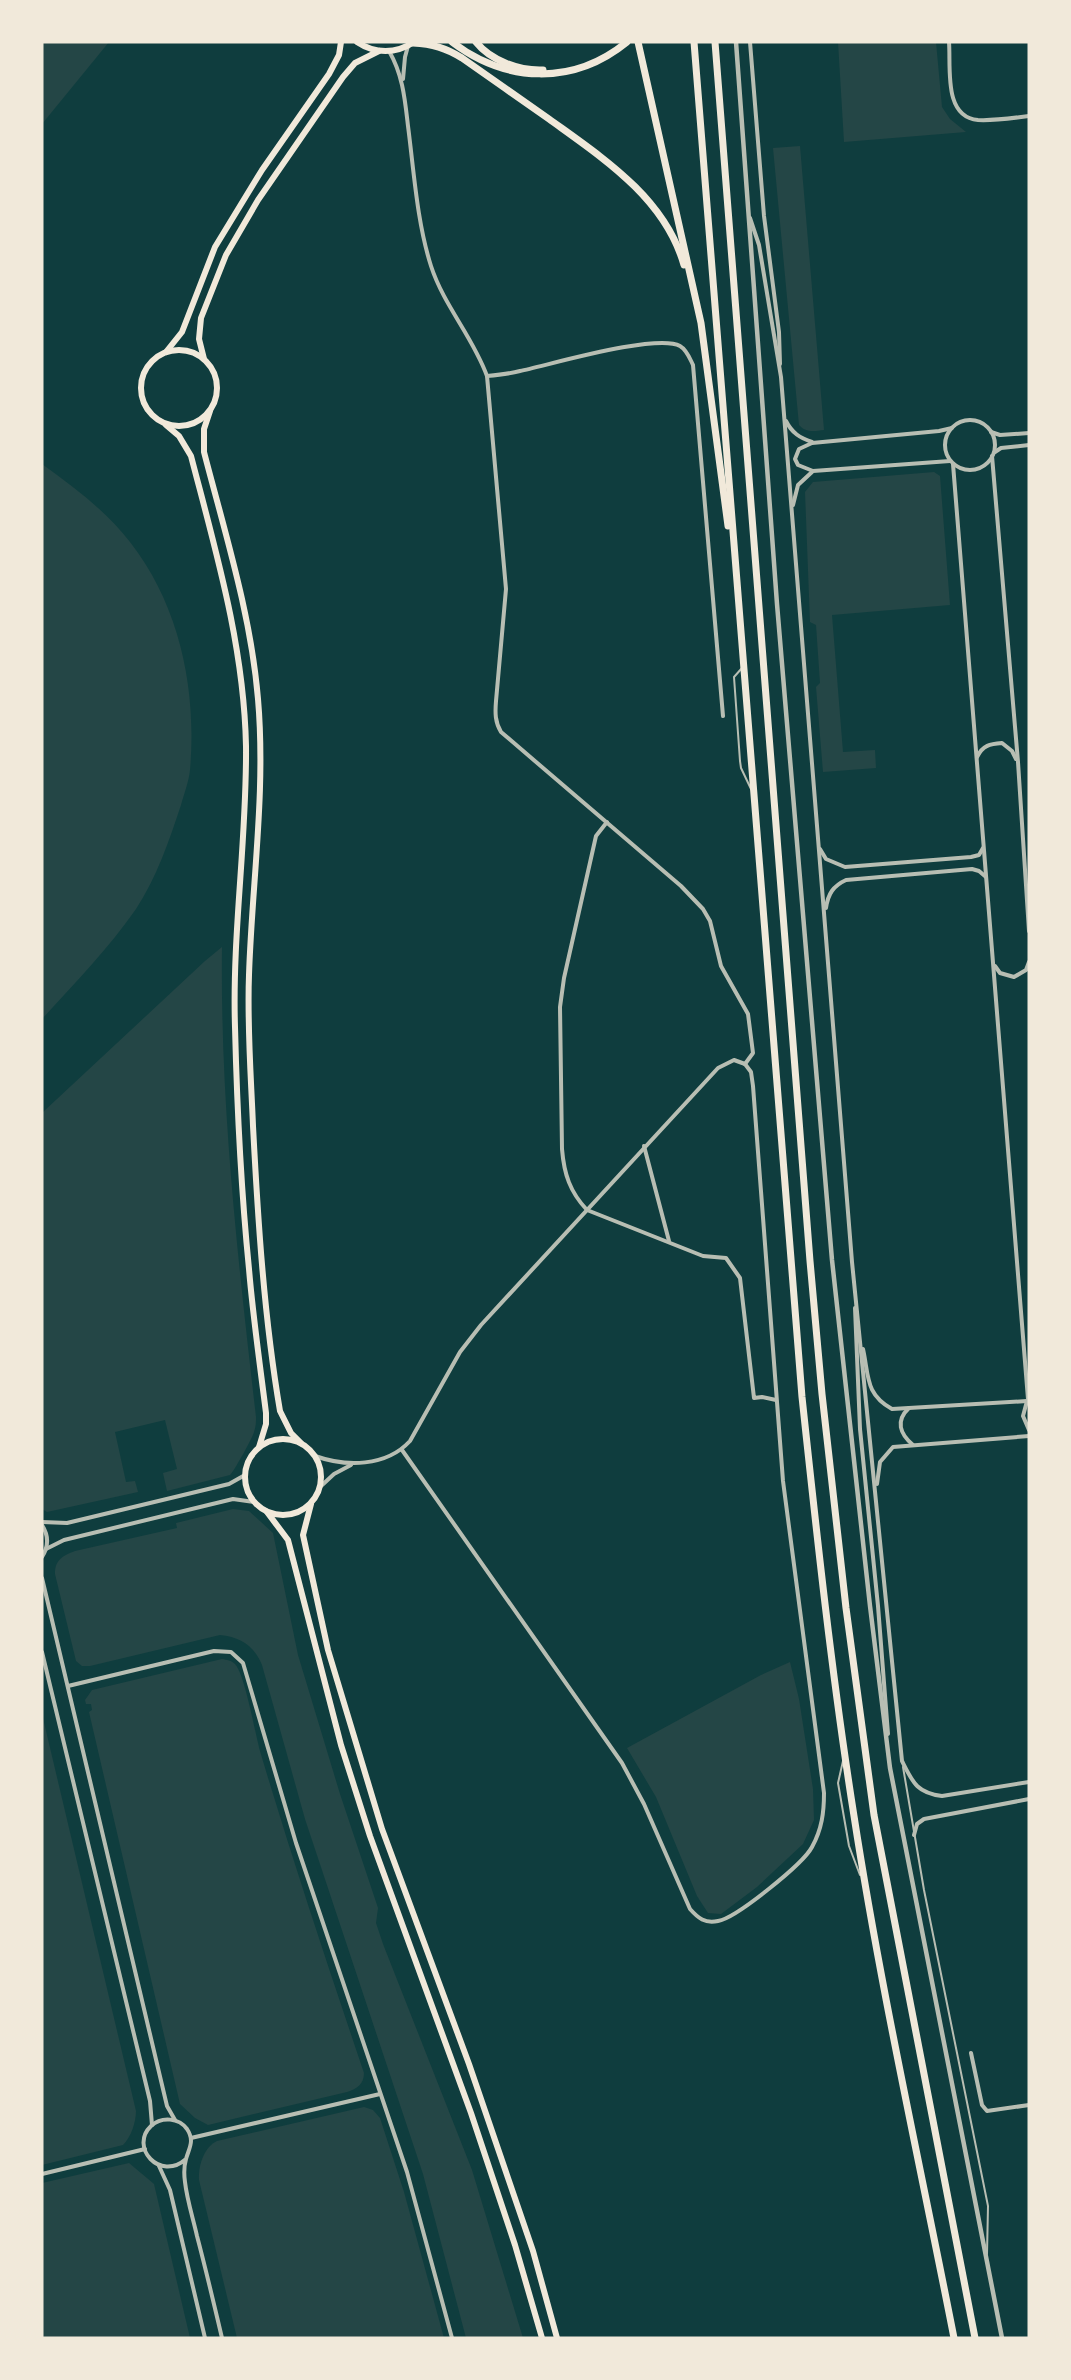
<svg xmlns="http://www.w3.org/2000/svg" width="1071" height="2380" font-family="Ubuntu,sans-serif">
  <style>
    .green { fill: #244646 }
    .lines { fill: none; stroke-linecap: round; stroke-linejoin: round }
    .service { stroke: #b8beb3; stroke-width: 2 }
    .minor { stroke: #b8beb3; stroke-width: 4 }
    .tertiary { stroke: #b8beb3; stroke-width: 4.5 }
    .primary { stroke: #f1e9da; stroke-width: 6 }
    .motorway { stroke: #f1e9da; stroke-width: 7 }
  </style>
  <rect width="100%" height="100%" fill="#0f3d3e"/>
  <g class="green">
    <polygon points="42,42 109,42 42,124"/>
    <polygon points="838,42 936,42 942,107 950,119 966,132 844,142"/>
    <path d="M 800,146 L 824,430 C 814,431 806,433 799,425 L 773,148 Z"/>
    <path d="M 42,464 C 74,487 106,511 130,542 C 180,606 197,690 190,770 C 189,781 184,794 181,805 C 169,841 157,877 136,909 C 109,948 74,984 42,1019 Z"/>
    <polygon points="934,472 940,476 950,605 832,615 843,752 875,750 876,768 823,772 816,687 820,683 816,625 810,622 805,492 813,482"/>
    <path d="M 222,947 C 220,1105 238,1260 256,1417 C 256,1422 256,1426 254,1432 C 253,1437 233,1473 230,1475 L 167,1491 L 163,1473 L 177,1469 L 165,1420 L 115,1432 L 126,1482 L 135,1481 L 138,1492 L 47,1512 L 42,1509 L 42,1113 L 205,961 Z"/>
    <path d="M 233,1509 L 249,1511 L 273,1533 L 298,1655 L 340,1794 L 378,1908 L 376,1923 L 383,1944 L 472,2170 L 523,2338 L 466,2338 L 423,2174 L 305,1819 L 262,1665 C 254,1646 241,1637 220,1635 L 90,1666 L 82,1666 L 76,1661 L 55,1574 C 55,1560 62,1556 75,1551 L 177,1528 L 176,1523 Z"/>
    <path d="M 222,1659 C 227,1660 231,1660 235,1664 C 245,1675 255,1733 260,1751 C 292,1859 328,1966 364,2073 C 364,2084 357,2089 347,2092 L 208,2125 L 195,2118 L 180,2104 L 89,1712 L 92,1710 L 91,1704 L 86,1704 L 85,1700 L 92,1690 Z"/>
    <polygon points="790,1662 799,1699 813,1789 814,1820 803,1844 757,1887 721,1914 708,1913 697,1896 656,1797 627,1748 761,1675"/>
    <path d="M 42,1714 L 136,2111 C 136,2122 131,2137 123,2145 L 42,2165 Z"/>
    <path d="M 364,2107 L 373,2110 L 380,2118 L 404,2192 L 444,2338 L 237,2338 L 199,2180 C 198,2166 204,2147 217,2141 Z"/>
    <polygon points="129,2163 154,2184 190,2338 42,2338 42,2183"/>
  </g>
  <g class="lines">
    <g class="service">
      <polyline points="742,668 734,677 740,761 741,768 751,789"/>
      <polyline points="843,1761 838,1783 849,1846 860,1875"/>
      <polyline points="903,1767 924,1890 988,2206 987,2254"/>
    </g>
    <g class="minor">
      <polyline points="750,42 764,216 779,332 780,364"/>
      <path d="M 949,42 C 951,67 943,117 978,120 C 994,121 1012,118 1029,116"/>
      <path d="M 389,51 C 403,75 405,100 408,126 C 414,172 417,222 431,266 C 444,306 473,337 487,376 L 506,589 L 496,701 C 495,713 495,722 501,732 L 681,886 L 703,909 L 710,921 L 721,966 L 748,1014 L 753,1053 L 745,1064"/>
      <polyline points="403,79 405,57 408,46"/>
      <path d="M 750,218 L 759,245 L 781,377 L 852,1262 L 902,1761 C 913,1783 917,1793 942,1796 L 1029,1782"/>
      <path d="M 487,376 C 498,375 509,374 520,371 C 549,365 657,333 680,346 C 687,350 690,359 693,365 L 723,716"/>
      <circle cx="970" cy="445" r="25"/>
      <path d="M 786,421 C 792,433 800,438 812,442"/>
      <polyline points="991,432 1000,435 1029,433"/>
      <polyline points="995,452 1001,448 1029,445"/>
      <polyline points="992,456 1018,762 1029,931"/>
      <polyline points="950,461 813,471 798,465 795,459 799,449 812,443 939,431 952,428"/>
      <polyline points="953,464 1028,1399"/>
      <polyline points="793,505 798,485 812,472"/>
      <path d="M 977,757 C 983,745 990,744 1002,743 L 1012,751 L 1016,759"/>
      <path d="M 607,822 L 596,836 L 564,978 L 560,1007 L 562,1149 C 564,1174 570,1192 587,1210 L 703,1256 L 726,1258 L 740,1278 L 754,1398 L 762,1397 L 776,1400"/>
      <polyline points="820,849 826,859 845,867 971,857 979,855 983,848"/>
      <path d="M 826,908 C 828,894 833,886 846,880 L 972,869 L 979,871 L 986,877"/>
      <polyline points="995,966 1000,973 1014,977 1026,970 1029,962"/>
      <polyline points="644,1146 669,1241"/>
      <polyline points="855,1308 860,1429 878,1606 888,1734"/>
      <path d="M 863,1349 C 869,1376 865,1394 892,1409 L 1027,1401"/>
      <polyline points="1027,1401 1023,1416 1029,1430"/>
      <path d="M 909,1408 C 895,1421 900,1434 913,1445"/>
      <path d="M 402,1450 L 622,1763 L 644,1804 L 690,1909 C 698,1918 705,1924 718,1921 C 736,1918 803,1864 812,1847 C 822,1829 824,1812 824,1793 L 783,1481 L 753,1086 L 751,1072 L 745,1064"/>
      <path d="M 315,1456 C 346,1467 386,1467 410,1441 L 460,1352 L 481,1325 L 718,1068 L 734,1060 L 745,1064"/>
      <polyline points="877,1484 880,1462 893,1447 1029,1436"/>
      <polyline points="320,1487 334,1474 351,1465"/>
      <polyline points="42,1522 67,1523 229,1484 245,1475"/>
      <path d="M 42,1525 C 49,1536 49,1546 42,1557"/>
      <polyline points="46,1549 64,1540 233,1499 254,1502"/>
      <polyline points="42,1578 167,2106 175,2120"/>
      <polyline points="42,1652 150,2101 152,2125"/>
      <polyline points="68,1686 214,1651 231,1652 243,1663 296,1843 407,2172 452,2338"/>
      <polyline points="914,1835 917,1824 924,1819 1029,1799"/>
      <polyline points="971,2053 982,2105 987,2111 1029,2105"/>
      <polyline points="191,2138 380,2094"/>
      <path d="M 186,2159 C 160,2182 129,2147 151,2126 C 162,2116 179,2118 187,2129 C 195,2141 189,2148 186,2159 C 184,2166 184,2175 185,2182 C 187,2200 193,2218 197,2236 C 206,2270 214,2304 222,2338"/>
      <polyline points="159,2166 170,2190 205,2338"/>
      <polyline points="42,2174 145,2149"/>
    </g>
    <polyline class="tertiary" points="736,42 777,604 832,1260 870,1606 890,1768 1002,2338"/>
    <g class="primary">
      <path d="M 357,42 C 375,54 396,54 414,42"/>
      <circle cx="179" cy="388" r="38"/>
      <polyline points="166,352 182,332 215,247 262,170 329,74 339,55 341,42"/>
      <polyline points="204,359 199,339 201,318 226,255 258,200 343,77 355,63 379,51"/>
      <path d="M 210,411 L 204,429 L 204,452 C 225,533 251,615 258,699 C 266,791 252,883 249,975 C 247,1026 251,1076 253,1126 C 258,1221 264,1317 280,1411 L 291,1433 L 301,1443"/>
      <path d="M 166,425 L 179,436 L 191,456 C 216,552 244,646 246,746 C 247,840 232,933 235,1027 C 237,1107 241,1189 249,1269 C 253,1317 260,1365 266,1413 L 266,1424 L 259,1447"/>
      <circle cx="283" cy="1477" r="38"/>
      <polyline points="311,1504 303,1535 328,1650 382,1829 469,2064 533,2251 557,2338"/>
      <polyline points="267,1512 288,1540 341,1745 370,1836 471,2113 515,2245 542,2338"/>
    </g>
    <g class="motorway">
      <path d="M 452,42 C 506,83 573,86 627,42"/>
      <path d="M 476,42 C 491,61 520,71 543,70"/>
      <polyline points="638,42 701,323 728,526"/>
      <path d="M 694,42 L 802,1397 C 817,1537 832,1677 854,1816 C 881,1991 920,2164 954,2338"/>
      <polyline points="715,42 810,1261 822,1394 846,1608 874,1815 975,2338"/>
      <path d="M 413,43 C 432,44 446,48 462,58 C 491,78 520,99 549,119 C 603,158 665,198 684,265"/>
    </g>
  </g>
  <rect width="1071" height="2380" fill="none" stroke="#f1e9da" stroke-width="87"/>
</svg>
